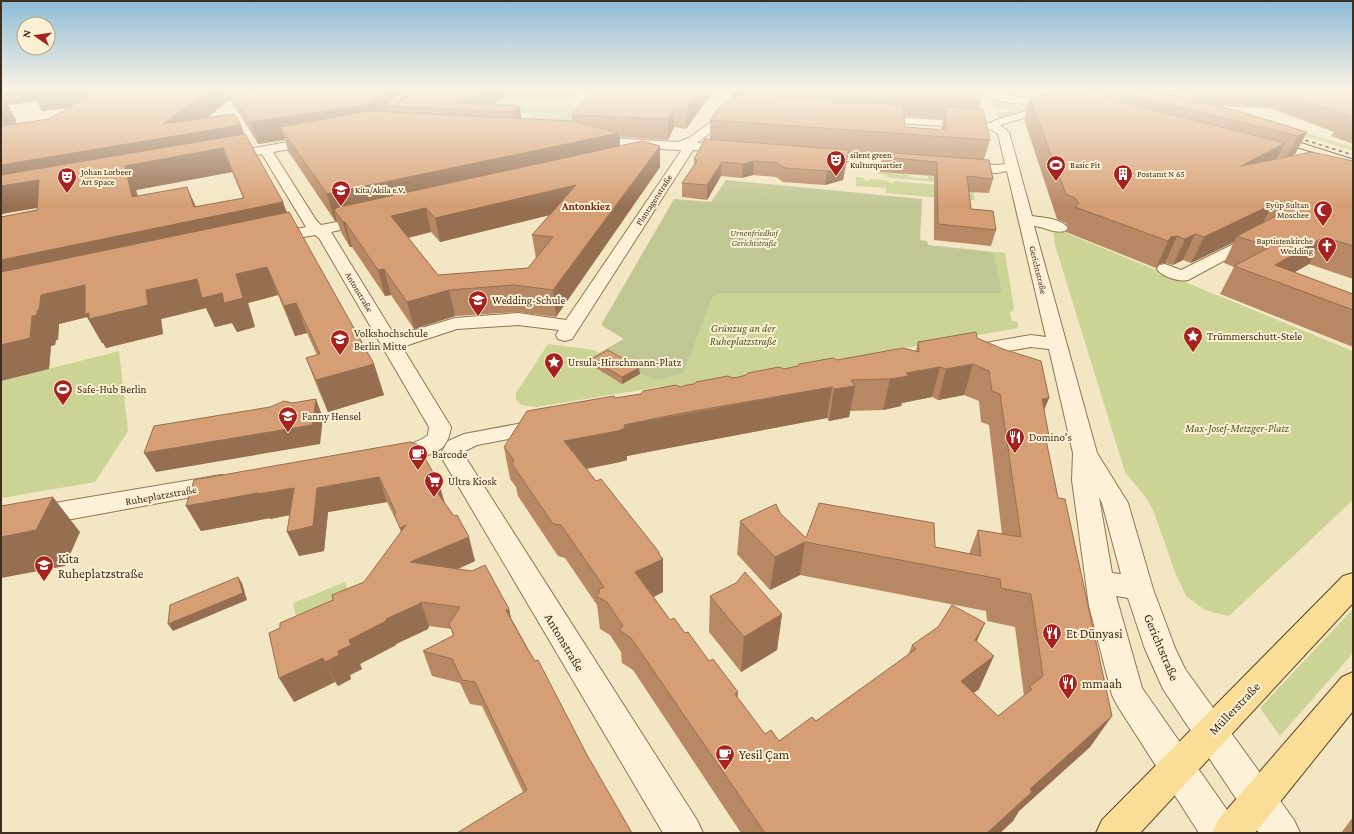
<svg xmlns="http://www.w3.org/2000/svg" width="1354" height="834" font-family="'Crimson Pro',serif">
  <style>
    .green { fill: #cbd395 }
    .cemetery { fill: #c0c795 }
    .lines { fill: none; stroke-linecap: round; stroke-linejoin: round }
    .minor-casing { stroke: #907657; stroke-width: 2 }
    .major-casing { stroke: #5e442b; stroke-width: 2 }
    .minor { fill: #fdf2d7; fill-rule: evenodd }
    .major { fill: #fadd97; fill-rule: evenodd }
    .tram { stroke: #3e2e1d; stroke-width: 1 }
    .rail { stroke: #3e2e1d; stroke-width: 1.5; stroke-dasharray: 3.5 3.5; stroke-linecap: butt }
    .wall { fill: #b88864; fill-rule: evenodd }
    .shaded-wall { fill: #966f51 }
    .building { fill: #d69e74; stroke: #966f51; fill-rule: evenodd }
    .labels { text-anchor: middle; stroke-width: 4; stroke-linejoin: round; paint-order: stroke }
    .far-poi-label { font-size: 9px; fill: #3e2e1d; stroke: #faefd3; text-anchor: start }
    .far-street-label { font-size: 9px; fill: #3e2e1d; stroke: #faefd3 }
    .far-park-label { font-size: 9px; font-style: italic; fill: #4d5d21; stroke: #faefd3 }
    .far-quarter-label { font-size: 11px; font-weight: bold; fill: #702b17; stroke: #faefd3 }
    .poi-label { font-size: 11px; fill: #3e2e1d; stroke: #faefd3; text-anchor: start }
    .park-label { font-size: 11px; font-style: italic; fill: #4d5d21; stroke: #faefd3 }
    .street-label { font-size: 11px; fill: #3e2e1d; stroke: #faefd3 }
    .near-poi-label { font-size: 13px; fill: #3e2e1d; stroke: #faefd3; text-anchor: start }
    .near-street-label { font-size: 13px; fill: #3e2e1d; stroke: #faefd3 }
  </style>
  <rect width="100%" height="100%" fill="#f3e6c3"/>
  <g class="green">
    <polygon points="512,90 581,92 562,103 598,104 574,135 516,132 533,114 487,112"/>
    <polygon points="990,97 1019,103 1047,106 999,119 996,112 1011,112 1010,110 995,109"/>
    <polygon points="1183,99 1197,99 1353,147 1353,151"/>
    <polygon points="879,172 910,175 910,177 928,179 928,176 951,178 952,183 878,177 887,177 887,175 878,174"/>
    <polygon points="856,177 864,178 864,180 869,181 870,179 887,180 888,182 893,183 893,181 973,188 975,200 966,200 886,193 886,188 856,186"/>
    <polygon points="1053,230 1061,231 1353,351 1353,500 1229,616 1211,612 1202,608 1186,596 1175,572 1153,510 1147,499 1125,472 1055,245"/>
    <polygon points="993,252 1005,253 1014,308 1013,311 1010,312 1012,321 1018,322 1018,328 696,385 659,387 537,407 522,405 516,400 516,393 548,344 594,350 598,353 585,360 609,377 640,374 657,380 683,374 713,297 722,293 1001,293"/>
    <polygon points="119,351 128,431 95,482 1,498 1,381"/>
    <polygon points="345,582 354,612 300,634 293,603"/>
    <polygon points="1353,609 1353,653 1280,736 1260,708"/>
  </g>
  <polygon class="cemetery" points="726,180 922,199 920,240 927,241 928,245 993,252 1002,293 722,293 713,297 683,374 657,380 640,374 622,384 584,361 624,339 601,325 674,199 711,202"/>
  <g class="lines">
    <g class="minor-casing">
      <g id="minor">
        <path d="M 754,90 L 766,90 L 697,143 L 731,145 L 735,146 L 737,149 L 735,152 L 693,150 L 572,339 L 565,341 L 558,339 L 556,335 L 559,330 L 518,325 L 457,329 L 402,347 L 451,427 C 450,434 448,441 443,447 C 432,457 397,464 383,461 L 379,455 L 383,449 C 398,445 415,446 428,435 L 429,427 L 319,238 L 315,235 L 270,243 L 265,241 L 262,238 L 265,235 L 306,227 L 262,154 L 226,161 L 222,160 L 220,157 L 222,154 L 226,153 L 316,137 L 320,138 L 322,141 L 320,144 L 273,152 L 316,220 L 321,225 L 368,216 L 373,217 L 375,220 L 373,223 L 331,232 L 395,336 L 455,318 L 518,313 L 566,320 L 681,151 L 680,150 L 590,145 L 586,144 L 584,141 L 586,138 L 590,137 L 678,142 L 689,138 Z"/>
        <path d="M 976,90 C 1001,90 1025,105 1050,94 L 1048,90 L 1059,90 L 1060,95 C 1047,110 988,104 976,90 Z"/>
        <path d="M 1094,90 L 1110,90 L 1109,92 L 1000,125 L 1009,132 L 1032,216 C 1043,218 1061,218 1068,228 L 1065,231 C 1055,234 1045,227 1034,226 L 1097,453 L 1128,503 L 1153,589 L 1175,648 L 1185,669 L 1294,820 L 1300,833 L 1259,833 L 1163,689 L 1145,649 L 1128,598 L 1116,596 L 1142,688 L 1234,820 L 1240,833 L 1199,833 L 1117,705 L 1112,695 L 1089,606 L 1072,480 L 1073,453 L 1049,349 L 1031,347 L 968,358 L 961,356 L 958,352 L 961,348 L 968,346 L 1031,335 L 1046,337 L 1007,171 L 997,173 L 961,171 L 956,170 L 955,167 L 956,164 L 961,163 L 997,165 L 1005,164 L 998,134 L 992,130 L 982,128 L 875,122 L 869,119 L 875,116 L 991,123 L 993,121 ZM 1099,497 L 1102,503 L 1121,574 L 1112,573 Z"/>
        <polygon points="817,151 910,159 914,160 916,163 914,166 910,167 813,158 811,155 813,152"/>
        <path d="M 1256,233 L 1261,235 L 1264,238 L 1261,241 L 1188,280 C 1179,282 1162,277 1157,269 L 1159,265 L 1165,264 L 1181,270 Z"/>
        <polygon points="544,419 552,421 555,426 552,431 477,445 465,451 464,455 697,820 703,833 663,833 440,455 448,441 464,434"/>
        <polygon points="221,475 230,478 233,484 230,490 1,532 1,512"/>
      </g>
    </g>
    <g class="major-casing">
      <g id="major">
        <polygon points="1121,90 1221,92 1226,95 1221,98 1126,93"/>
        <polygon points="1353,573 1353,603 1140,833 1096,833 1102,820 1343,576"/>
        <polygon points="1353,672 1353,711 1255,833 1212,833 1218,820 1342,677"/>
      </g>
    </g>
    <use href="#minor" class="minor"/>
    <use href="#major" class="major"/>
    <g class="tram">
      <polyline points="1290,139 1353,159"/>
      <polyline points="1288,145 1321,155"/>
    </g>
    <polyline class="rail" points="1292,136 1353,155"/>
  </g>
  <g class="wall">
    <path d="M 1,90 L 415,90 L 415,92 L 497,103 L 494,105 L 520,106 L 521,119 L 573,121 L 572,115 L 591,92 L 547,90 L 714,90 L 686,129 L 674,127 L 668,140 L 620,137 L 620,146 L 660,146 L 660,167 L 556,317 L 518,312 L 455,316 L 414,329 L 391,295 L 385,296 L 352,247 L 350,247 L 342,234 L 337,221 L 335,221 L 288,151 L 285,140 L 258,144 L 230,99 L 207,118 L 241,125 L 244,135 L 287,212 L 374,364 L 384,395 L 328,412 L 318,389 L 306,358 L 317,355 L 307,333 L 295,336 L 278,295 L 248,303 L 255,327 L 237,332 L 232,323 L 215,327 L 206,308 L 161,319 L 163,334 L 106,348 L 103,343 L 102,343 L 87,317 L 59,324 L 58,340 L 56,340 L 55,345 L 51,346 L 49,369 L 37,208 L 1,214 L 1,215 ZM 37,101 L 42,111 L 69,108 L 49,119 L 15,124 L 16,120 L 8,105 ZM 232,172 L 243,198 L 196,207 L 187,187 L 138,196 L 136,190 ZM 550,215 L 532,235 L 536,259 L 528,268 L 438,275 L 408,238 L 431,232 L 440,242 Z"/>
    <path d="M 732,90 L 976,90 L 981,101 L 979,109 L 990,140 L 984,159 L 993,179 L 989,193 L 969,192 L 971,209 L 996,230 L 991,246 L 934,240 L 934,176 L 880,172 L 882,155 L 848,153 L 843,180 L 825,185 L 783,182 L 776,177 L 753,175 L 742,178 L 721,176 L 707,200 L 682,197 L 682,183 L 694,165 L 694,159 L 710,140 L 710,120 L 732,98 ZM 748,93 L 748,96 L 744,95 ZM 904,116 L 943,119 L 941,130 L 905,127 Z"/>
    <path d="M 1061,90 L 1156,92 L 1189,99 L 1192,90 L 1353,90 L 1353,144 L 1331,136 L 1334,132 L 1269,108 L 1217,106 L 1307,132 L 1295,154 L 1291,156 L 1353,161 L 1353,279 L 1309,264 L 1294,272 L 1353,294 L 1353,347 L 1220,294 L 1234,267 L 1224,263 L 1234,242 L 1191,263 L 1183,260 L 1173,265 L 1165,263 L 1159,264 L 1156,268 L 1066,232 L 1068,226 L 1066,223 L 1057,219 L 1024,119 L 1030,99 ZM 1278,157 L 1282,158 L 1277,159 Z"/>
    <path d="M 977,338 L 1049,398 L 1044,410 L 1049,436 L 1046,441 L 1058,498 L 1112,716 L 1090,747 L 1019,811 L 1013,821 L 1000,833 L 741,833 L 633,670 L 622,663 L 621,652 L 610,635 L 600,629 L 597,605 L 565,558 L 558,556 L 518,496 L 516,487 L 510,479 L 504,447 L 615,398 L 837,360 L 916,351 L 918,342 ZM 964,395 L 979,401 L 981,422 L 989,425 L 1002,534 L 978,530 L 969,554 L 935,547 L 806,538 L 780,513 L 740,521 L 737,554 L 770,590 L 800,575 L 986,611 L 987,621 L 1015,627 L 1024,696 L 998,716 L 973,693 L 979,689 L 977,641 L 912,645 L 908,655 L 816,721 L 779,741 L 765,734 L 709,661 L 685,633 L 670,620 L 654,597 L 663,592 L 663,559 L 660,555 L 659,552 L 596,481 L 587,469 L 620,462 L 627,460 L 627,456 L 677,446 L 827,418 L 829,421 L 849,417 L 850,411 L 883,410 L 901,406 L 902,403 L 932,397 L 938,400 Z"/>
    <polygon points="591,359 640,374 622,384 591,365"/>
    <polygon points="410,442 445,504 475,561 458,569 509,609 511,618 586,753 523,792 482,706 470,704 460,683 432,676 423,651 453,636 451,629 429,626 428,629 396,644 396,645 360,664 362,669 350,675 351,679 338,686 335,682 294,702 280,628 333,600 364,582 401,532 398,524 387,502 328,512 324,551 299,556 290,515 270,519 270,518 201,531 186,506"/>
    <polygon points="710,596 782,614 777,650 741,672 709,632"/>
    <polygon points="1353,817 1353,833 1341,833"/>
  </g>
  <g class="shaded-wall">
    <polygon points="1,90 121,90 125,99 42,111 37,101 8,105 16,120 9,149 1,134"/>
    <polygon points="208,90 227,90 230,99 187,134 241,125 249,147 224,152 232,172 136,190 144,223 53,205 1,214 1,215 1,165 163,124"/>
    <polygon points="385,90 415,90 415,91 417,102 384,106 386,113 280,127 285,140 258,144 250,122"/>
    <polygon points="483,90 511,90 497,103 482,111 455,103"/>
    <polygon points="701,90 714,90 686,129 686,110"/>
    <polygon points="732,90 748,90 748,93 731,105"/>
    <polygon points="1110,91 1103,111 1098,112 1105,92"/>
    <polygon points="520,106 522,126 516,132 513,112"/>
    <polygon points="674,108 674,127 668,140 668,119"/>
    <polygon points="1307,132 1295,154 1286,159 1298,136"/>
    <polygon points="619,133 621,157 335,208 337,214 334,210 337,221 335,221 327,194"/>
    <polygon points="1285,143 1273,166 1241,166"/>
    <polygon points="660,146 660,167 556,317 553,290"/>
    <polygon points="849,150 843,180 825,185 827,171"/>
    <polygon points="754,161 753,175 742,178 743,164"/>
    <polygon points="722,162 721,176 707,200 707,185"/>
    <polygon points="576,185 578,208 440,242 435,218"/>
    <polygon points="187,187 198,212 283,202 292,227 1,292 1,260 194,207"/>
    <polygon points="1273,204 1259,230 1237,236 1234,242 1191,263 1204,237"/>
    <polygon points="426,208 431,232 398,240 391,216"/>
    <polygon points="343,222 345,222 352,247 350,247"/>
    <polygon points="1195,234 1183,260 1173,265 1185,239"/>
    <polygon points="1177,236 1165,263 1159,264 1156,268 1168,241 1171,237"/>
    <polygon points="1324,237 1309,264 1278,282 1275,265"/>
    <polygon points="267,267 278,295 248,303 255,327 237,332 232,323 215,327 206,308 161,319 163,334 106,348 103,343 102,343 87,317 59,324 58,340 56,340 55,345 51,346 49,369 1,381 1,345 37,311 41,295 85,285 146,290 197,279 236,274"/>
    <polygon points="384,269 391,295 385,296 378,270"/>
    <polygon points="449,290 455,316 414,329 407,302"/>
    <polygon points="296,303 307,333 295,336 284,306"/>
    <polygon points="374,364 384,395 328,412 316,380"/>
    <polygon points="973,364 964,395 938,400 946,369"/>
    <polygon points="940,367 932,397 902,403 901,406 883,410 890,379 906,373"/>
    <polygon points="639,368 640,374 622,384 622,377"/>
    <polygon points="855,386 849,417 829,421 834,389"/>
    <polygon points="832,387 827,418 627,456 627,460 620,462 568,472 564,441 624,425"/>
    <polygon points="1049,398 1036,429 1042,399"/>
    <polygon points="316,399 323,418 320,444 156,472 144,453"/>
    <polygon points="379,477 387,502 328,512 324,551 299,556 287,532 317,488"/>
    <polygon points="439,483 446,507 436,491"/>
    <polygon points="294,488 305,512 270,519 270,518 201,531 186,506 258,493"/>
    <polygon points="53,497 80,532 65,566 1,578 1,537"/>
    <polygon points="406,525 408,552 400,528"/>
    <polygon points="469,537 475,561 418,587 410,562"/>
    <polygon points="805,542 800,575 770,590 775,557"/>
    <polygon points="659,552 660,560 663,559 663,592 637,605 635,572"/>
    <polygon points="238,577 242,583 247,600 173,631 168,624"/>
    <polygon points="421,602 429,626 428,629 396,644 396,645 360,664 362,669 350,675 351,679 338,686 325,662 349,640 386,619"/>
    <polygon points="509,609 514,634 506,610"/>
    <polygon points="782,614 777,650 741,672 744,637"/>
    <polygon points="985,623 970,656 975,640"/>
    <polygon points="994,656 979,689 947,713 961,681"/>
    <polygon points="323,658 335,682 294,702 279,678"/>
    <polygon points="738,692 735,724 735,694"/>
    <polygon points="1112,716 1090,747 1019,811 1013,821 1000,833 987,833 1030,789"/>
  </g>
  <g class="building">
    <polygon points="99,90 208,90 163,124 234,114 241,125 1,165 1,126 49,119"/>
    <polygon points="229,90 385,90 365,105 250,122"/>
    <polygon points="405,90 408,90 398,103 418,90 483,90 455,103 520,106 513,112 384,106"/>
    <polygon points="593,90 701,90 686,110 674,108 668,119 572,115"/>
    <polygon points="783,90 976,90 981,101"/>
    <polygon points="1061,90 1156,90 1156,92 1238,111 1307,132 1298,136 1110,91 1105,92 1104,95 1106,98 1285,143 1241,166 1312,152 1353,161 1353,246 1324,237 1275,265 1353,294 1353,310 1234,266 1270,247 1237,236 1280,214 1283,210 1279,206 1273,204 1204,237 1195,234 1185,239 1177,236 1171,237 1168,241 1075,207 1079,203 1075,198 1066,194 1030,99"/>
    <polygon points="1261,90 1353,90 1353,121 1342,117 1352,117 1277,91"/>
    <polygon points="736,95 903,105 905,127 946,130 945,107 983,109 990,140 710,120 718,109"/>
    <polygon points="5,99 1,112 1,101"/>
    <polygon points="369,111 573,121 619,133 327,194 280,127"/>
    <path d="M 245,134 L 283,202 L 1,260 L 1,217 L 37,210 L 39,180 L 1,186 L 1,175 ZM 223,148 L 244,198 L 194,207 L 187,187 L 132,197 L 125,166 Z"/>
    <polygon points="705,139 849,150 845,166 827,171 785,168 777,163 754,161 743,164 722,162 707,185 682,183 697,161 694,159"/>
    <path d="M 642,141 L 660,146 L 553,290 L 514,285 L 449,290 L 407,302 L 384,269 L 378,270 L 345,222 L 343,222 L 334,210 L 336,209 L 335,208 ZM 576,185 L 532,235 L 553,237 L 528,268 L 438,275 L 391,216 L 426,208 L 435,218 Z"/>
    <polygon points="882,152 989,160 993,179 967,176 971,209 993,211 996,230 938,224 937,162 882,157"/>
    <polygon points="289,212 374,364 316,380 306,358 320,354 296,303 284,306 267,267 236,274 243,298 224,303 222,293 202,298 197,279 146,290 148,305 89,319 89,313 85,314 85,285 41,295 39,310 37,311 37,315 32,316 30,338 1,345 1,272"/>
    <path d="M 976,332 L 977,338 L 1003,349 L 1041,361 L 1049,398 L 1042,399 L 1049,436 L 1045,435 L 1058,498 L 1065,499 L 1112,716 L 1030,789 L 1032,792 L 987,833 L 765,833 L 631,638 L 619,630 L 623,626 L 607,602 L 596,596 L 600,592 L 598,590 L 604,587 L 561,525 L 553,524 L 512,464 L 514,460 L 504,447 L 527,411 L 614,396 L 615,398 L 641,394 L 643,391 L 676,385 L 680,387 L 687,385 L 694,384 L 696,382 L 728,376 L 733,378 L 739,377 L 746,375 L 748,373 L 779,367 L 784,369 L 798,366 L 799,364 L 833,358 L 837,360 L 903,348 L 919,352 L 918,342 ZM 973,364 L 989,371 L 992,391 L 1000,394 L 1021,537 L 978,530 L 981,556 L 935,547 L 934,523 L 819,503 L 806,538 L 780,513 L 776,504 L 740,521 L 775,557 L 805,542 L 1000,579 L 1001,588 L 1031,594 L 1043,676 L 1029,687 L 1032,689 L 998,716 L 961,681 L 994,656 L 975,640 L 985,623 L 952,605 L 938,627 L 912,645 L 916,649 L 816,721 L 812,717 L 779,741 L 771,730 L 765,734 L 735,694 L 738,692 L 713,659 L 709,661 L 688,632 L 685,633 L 674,618 L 670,620 L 635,572 L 663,559 L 658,553 L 659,552 L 601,479 L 596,481 L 564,441 L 618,431 L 625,428 L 624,425 L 677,414 L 832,387 L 834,389 L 855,386 L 851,380 L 890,379 L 909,376 L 906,373 L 940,367 L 946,369 Z"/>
    <polygon points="608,350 639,368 622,377 591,359"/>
    <polygon points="316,399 312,425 144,453 154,426 270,407 284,401 292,403"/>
    <polygon points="410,442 417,444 439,483 439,487 436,491 454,516 457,515 469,537 410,562 472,571 485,565 509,609 506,610 528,650 535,661 538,660 586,753 632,833 457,833 527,790 475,682 462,680 452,659 423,651 454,635 449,624 460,607 421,602 419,604 386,619 386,621 349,640 351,645 338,651 339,655 325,662 323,658 279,678 269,633 280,628 280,623 333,600 332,595 364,582 406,525 400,528 394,514 396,513 379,477 317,488 313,526 287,532 294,488 258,494 258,493 186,506 194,480"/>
    <polygon points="53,497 36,530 1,537 1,506"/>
    <polygon points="745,572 782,614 744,637 710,596 736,583"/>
    <polygon points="238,577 243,593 168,624 170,605"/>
  </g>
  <linearGradient id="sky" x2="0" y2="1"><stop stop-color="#8dbbd7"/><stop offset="0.43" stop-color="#faf4e4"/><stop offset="1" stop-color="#faf4e4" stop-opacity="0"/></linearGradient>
  <rect width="1354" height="207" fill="url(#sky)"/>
  <defs>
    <g id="theatre-pin" transform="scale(1)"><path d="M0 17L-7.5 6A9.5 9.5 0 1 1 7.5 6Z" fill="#a7211f" stroke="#faefd3"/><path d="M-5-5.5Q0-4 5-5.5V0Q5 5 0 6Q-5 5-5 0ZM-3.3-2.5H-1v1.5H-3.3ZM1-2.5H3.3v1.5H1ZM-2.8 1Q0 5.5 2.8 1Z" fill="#fff"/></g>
    <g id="stadium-pin" transform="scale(1)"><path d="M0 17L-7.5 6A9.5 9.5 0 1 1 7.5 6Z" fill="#a7211f" stroke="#faefd3"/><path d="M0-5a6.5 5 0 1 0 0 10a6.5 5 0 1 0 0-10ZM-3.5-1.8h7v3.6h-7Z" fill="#fff"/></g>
    <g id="building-pin" transform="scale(1)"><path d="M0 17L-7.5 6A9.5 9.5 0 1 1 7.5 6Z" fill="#a7211f" stroke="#faefd3"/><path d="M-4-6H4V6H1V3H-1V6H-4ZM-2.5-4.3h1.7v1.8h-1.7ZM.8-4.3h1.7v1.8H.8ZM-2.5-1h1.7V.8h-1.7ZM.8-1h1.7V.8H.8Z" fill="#fff"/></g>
    <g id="school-pin" transform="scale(1)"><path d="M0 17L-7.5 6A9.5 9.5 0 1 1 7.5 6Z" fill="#a7211f" stroke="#faefd3"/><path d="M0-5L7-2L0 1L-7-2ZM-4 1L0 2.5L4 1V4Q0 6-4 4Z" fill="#fff"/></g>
    <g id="mosque-pin" transform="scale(1)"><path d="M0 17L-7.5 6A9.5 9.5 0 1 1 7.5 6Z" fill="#a7211f" stroke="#faefd3"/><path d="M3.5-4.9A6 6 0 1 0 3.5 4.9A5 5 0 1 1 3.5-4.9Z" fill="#fff"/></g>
    <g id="church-pin" transform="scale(1)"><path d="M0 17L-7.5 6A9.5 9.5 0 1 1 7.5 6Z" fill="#a7211f" stroke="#faefd3"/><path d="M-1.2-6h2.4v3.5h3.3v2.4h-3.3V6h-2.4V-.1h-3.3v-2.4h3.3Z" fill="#fff"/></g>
    <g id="sight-pin" transform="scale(1)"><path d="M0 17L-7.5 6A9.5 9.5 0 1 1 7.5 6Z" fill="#a7211f" stroke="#faefd3"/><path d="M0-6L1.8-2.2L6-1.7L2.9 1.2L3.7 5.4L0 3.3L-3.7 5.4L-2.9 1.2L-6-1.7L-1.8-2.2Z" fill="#fff"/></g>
    <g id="university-pin" transform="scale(1)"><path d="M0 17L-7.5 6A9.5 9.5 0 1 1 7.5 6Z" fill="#a7211f" stroke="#faefd3"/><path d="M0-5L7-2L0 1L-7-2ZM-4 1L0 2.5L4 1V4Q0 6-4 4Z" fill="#fff"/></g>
    <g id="restaurant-pin" transform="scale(1)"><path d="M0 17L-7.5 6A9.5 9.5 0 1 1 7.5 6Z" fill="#a7211f" stroke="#faefd3"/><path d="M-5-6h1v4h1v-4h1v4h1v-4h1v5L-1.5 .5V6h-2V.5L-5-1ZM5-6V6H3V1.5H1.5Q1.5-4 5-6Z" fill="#fff"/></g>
    <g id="cafe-pin" transform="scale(1)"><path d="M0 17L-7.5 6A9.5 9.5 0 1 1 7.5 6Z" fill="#a7211f" stroke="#faefd3"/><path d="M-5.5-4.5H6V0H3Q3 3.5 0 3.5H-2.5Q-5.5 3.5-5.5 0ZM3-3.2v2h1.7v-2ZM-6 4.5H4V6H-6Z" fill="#fff"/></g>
    <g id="supermarket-pin" transform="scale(1)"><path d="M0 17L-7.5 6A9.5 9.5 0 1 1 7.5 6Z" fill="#a7211f" stroke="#faefd3"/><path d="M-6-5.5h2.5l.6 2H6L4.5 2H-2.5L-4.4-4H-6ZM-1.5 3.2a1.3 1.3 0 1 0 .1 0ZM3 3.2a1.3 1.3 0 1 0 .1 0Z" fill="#fff"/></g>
  </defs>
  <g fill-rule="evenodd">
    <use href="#theatre-pin" x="836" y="160"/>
    <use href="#stadium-pin" x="1056" y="165"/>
    <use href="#building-pin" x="1123" y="174"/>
    <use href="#theatre-pin" x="67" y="177"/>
    <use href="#school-pin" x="341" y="190"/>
    <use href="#mosque-pin" x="1323" y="210"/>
    <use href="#church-pin" x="1327" y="246"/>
    <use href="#school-pin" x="478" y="300"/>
    <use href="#sight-pin" x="1193" y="336"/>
    <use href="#university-pin" x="340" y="339"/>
    <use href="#sight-pin" x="554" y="362"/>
    <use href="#stadium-pin" x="63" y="389"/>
    <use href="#school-pin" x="288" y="416"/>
    <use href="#restaurant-pin" x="1015" y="437"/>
    <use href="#cafe-pin" x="418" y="454"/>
    <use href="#supermarket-pin" x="434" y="481"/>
    <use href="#school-pin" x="44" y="565"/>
    <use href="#restaurant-pin" x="1052" y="633"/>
    <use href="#restaurant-pin" x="1068" y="683"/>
    <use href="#cafe-pin" x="725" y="754"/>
  </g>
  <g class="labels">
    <g class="far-poi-label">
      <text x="850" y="158">silent green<tspan x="850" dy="10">Kulturquartier</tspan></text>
      <text x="1070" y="168">Basic Fit</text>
      <text x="81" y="175">Johan Lorbeer<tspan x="81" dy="10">Art Space</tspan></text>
      <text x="1137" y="177">Postamt N 65</text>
      <text x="355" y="193">Kita/Akila e.V.</text>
      <text x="1309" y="208" text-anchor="end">Eyüp Sultan<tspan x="1309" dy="10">Moschee</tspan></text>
      <text x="1313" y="244" text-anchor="end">Baptistenkirche<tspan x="1313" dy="10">Wedding</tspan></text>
    </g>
    <g class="far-street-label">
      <text transform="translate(654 200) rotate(-57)" y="3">Plantagenstraße</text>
      <text transform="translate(1038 270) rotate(76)" y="3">Gerichtstraße</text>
      <text transform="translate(359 292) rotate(59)" y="3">Antonstraße</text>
    </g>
    <g class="far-park-label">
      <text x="754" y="236">Urnenfriedhof<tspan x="754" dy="10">Gerichtstraße</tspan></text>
    </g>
    <g class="far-quarter-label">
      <text x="586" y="210">Antonkiez</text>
    </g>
    <g class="poi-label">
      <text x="492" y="304">Wedding-Schule</text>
      <text x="354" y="337">Volkshochschule<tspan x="354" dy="13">Berlin Mitte</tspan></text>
      <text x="1207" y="340">Trümmerschutt-Stele</text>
      <text x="568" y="366">Ursula-Hirschmann-Platz</text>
      <text x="77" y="393">Safe-Hub Berlin</text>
      <text x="302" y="420">Fanny Hensel</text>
      <text x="1029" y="441">Domino's</text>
      <text x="432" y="458">Barcode</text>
      <text x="448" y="485">Ultra Kiosk</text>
    </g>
    <g class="park-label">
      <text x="743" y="332">Grünzug an der<tspan x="743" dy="13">Ruheplatzstraße</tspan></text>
      <text x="1237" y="432">Max-Josef-Metzger-Platz</text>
    </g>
    <g class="street-label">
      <text transform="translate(161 495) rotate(-10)" y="4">Ruheplatzstraße</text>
    </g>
    <g class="near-poi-label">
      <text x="58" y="563">Kita<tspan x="58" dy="15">Ruheplatzstraße</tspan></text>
      <text x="1066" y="638">Et Dünyasi</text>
      <text x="1082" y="688">mmaah</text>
      <text x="739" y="759">Yesil Çam</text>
    </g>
    <g class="near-street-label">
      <text transform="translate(565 642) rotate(59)" y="5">Antonstraße</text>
      <text transform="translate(1162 647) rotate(67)" y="5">Gerichtstraße</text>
      <text transform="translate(1234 708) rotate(-46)" y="5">Müllerstraße</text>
    </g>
  </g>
  <rect width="1354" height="834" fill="none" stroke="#3e2e1d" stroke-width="4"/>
  <g transform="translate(36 36) rotate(283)"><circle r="19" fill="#faefd3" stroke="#afa28a"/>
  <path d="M0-3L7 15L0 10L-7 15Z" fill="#a7211f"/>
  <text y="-6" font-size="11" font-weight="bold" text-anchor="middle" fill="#3e2e1d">N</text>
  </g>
</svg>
